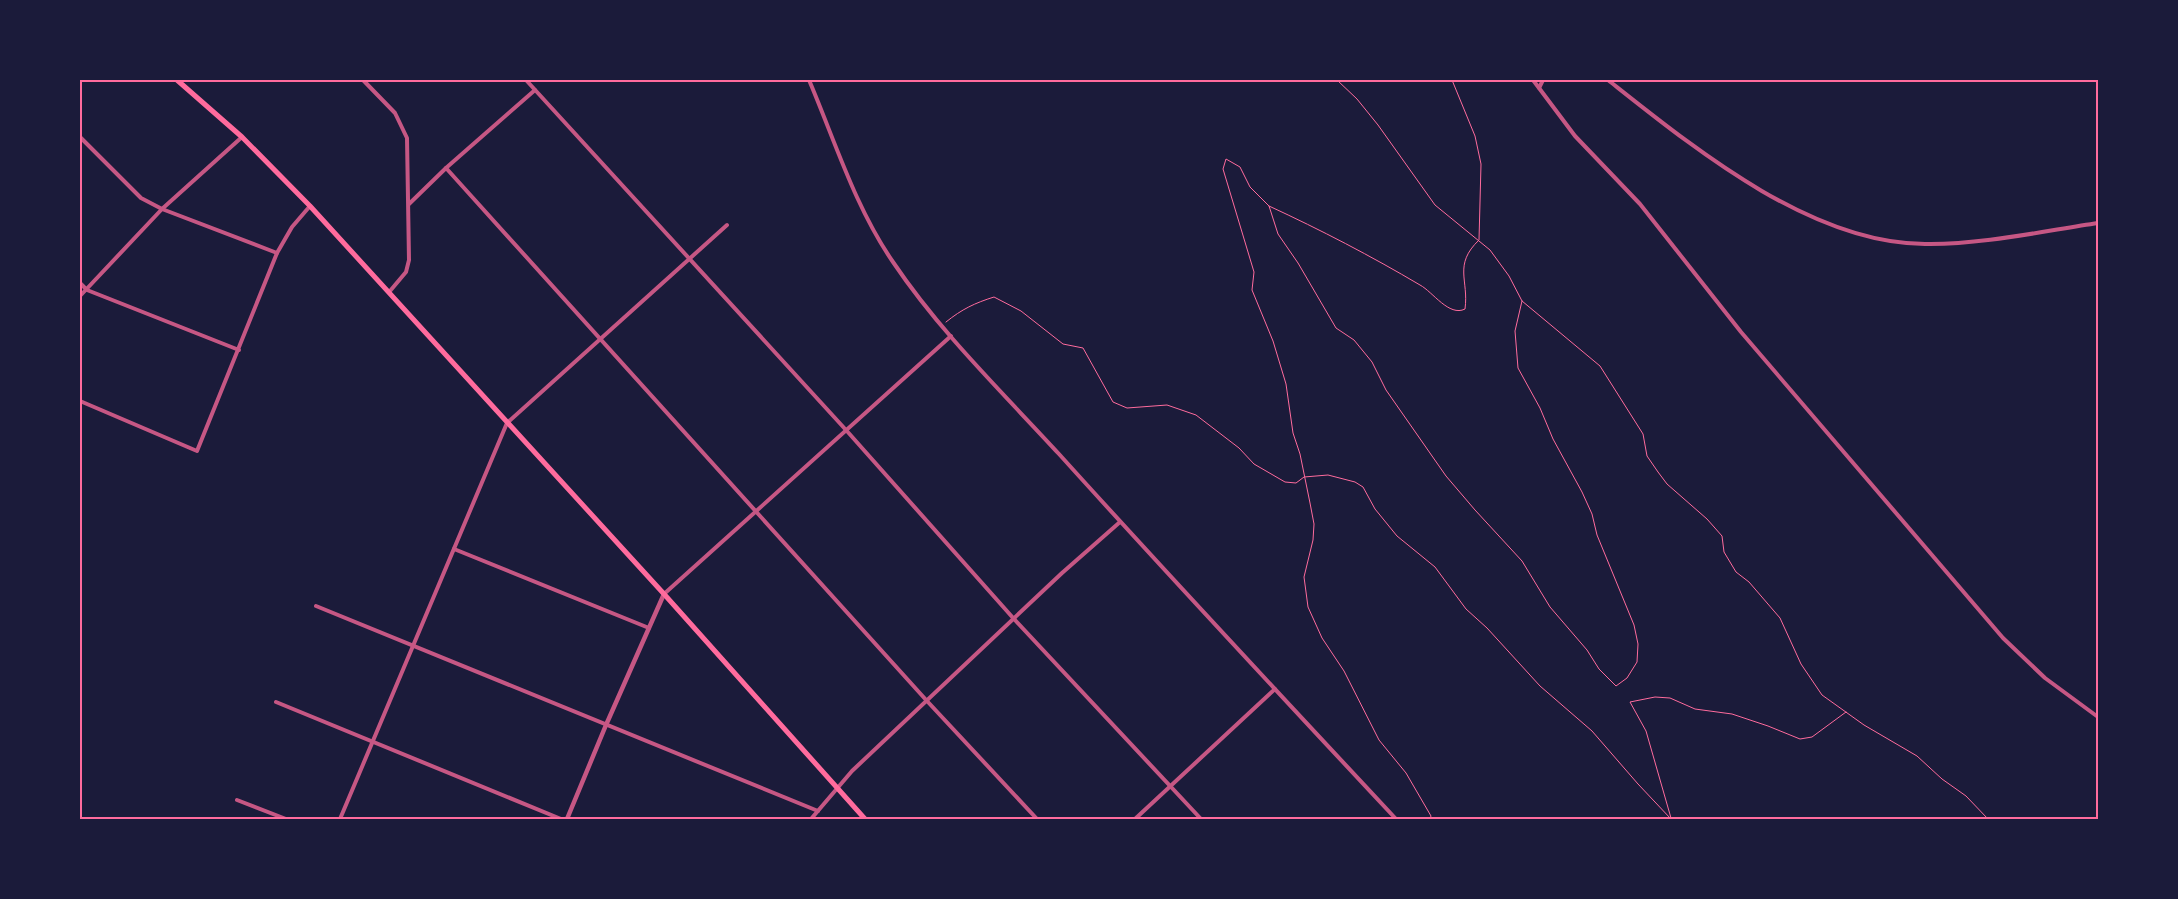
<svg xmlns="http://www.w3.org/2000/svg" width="2178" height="899" font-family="'Sofia Sans Condensed',sans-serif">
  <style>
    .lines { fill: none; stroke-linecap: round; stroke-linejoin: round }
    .path { stroke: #ff6b9d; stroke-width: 1 }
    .minor { stroke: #c65784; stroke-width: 4 }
    .tertiary { stroke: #c65784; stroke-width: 4.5 }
    .secondary { stroke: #ff6b9d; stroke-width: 5 }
    .neatline { fill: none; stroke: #ff6b9d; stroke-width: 2 }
  </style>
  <rect width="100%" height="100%" fill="#1b1b3a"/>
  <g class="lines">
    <g class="path">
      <polyline points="1337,80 1357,99 1378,125 1435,205 1490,250 1509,276 1522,301 1600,366 1643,434 1647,456 1658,472 1667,484 1707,519 1722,536 1724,552 1736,572 1749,582 1780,618 1801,664 1822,695 1864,725 1917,756 1942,779 1966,796 1988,819"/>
      <path d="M 1269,206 C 1321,230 1371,256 1420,285 C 1433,292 1449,317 1465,309 C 1469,280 1453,265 1479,240 L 1481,164 L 1475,136 L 1452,80"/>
      <path d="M 946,322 C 962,309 975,303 994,297 L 1021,311 L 1063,344 L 1083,348 L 1113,402 L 1127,408 L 1167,405 L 1196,415 L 1239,448 L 1254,464 L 1285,482 L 1296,483 L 1304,477 L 1328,475 L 1355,482 L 1363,487 L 1375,509 L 1397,536 L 1435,567 L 1466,609 L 1487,628 L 1540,686 L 1592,731 L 1638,784 L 1671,819"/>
      <polyline points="1671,818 1646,731 1630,702 1655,697 1670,698 1695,709 1732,714 1768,726 1800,739 1812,737 1846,712"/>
      <polyline points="1430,819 1431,816 1406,773 1379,740 1344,671 1322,638 1308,607 1304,577 1313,540 1314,524 1310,503 1300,454 1293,433 1286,384 1273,341 1252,290 1254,272 1223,169 1226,159 1240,167 1250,187 1269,206 1278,234 1298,263 1336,328 1354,340 1372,362 1386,390 1446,476 1475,510 1522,561 1550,607 1587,650 1599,669 1616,686 1627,678 1637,662 1638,644 1634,625 1597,535 1592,514 1582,492 1553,439 1540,408 1518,368 1515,331 1522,301"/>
    </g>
    <g class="minor">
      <polyline points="363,80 395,113 407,138 409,260 406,272 390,291"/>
      <polyline points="526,80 846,430 1014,619 1201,819"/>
      <path d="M 809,80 C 835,141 855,207 893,262 C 940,332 1002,392 1059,454 C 1170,577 1283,698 1396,819"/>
      <polyline points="1533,80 1575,136 1640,204 1741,332 2003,638 2045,678 2098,717"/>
      <path d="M 1608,80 C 1694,148 1811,244 1925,244 C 1980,245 2044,231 2098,223"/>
      <polyline points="1539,88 1543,80"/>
      <polyline points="80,137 141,198 162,209 277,253"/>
      <polyline points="446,168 927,701 1037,819"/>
      <polyline points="409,204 446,168 535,90"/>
      <polyline points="80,283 87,290 239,350"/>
      <polyline points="80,296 162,209 242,137"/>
      <polyline points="80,401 197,451 277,253 292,227 310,206"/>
      <polyline points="454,549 649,628"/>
      <polyline points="664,594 951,336"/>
      <polyline points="316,606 818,811"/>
      <polyline points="276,702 561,819"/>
      <polyline points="237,800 286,819"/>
      <polyline points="340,819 507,423 727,225"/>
      <polyline points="811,819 852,771 1062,573 1120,522"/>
      <polyline points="1135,819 1275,689"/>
    </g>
    <polyline class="tertiary" points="567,819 606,725 664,594"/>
    <polyline class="secondary" points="177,80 242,137 310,206 664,594 865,819"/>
  </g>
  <rect width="2178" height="899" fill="none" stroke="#1b1b3a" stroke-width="162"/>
  <rect x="81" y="81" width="2016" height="737" class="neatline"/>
</svg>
